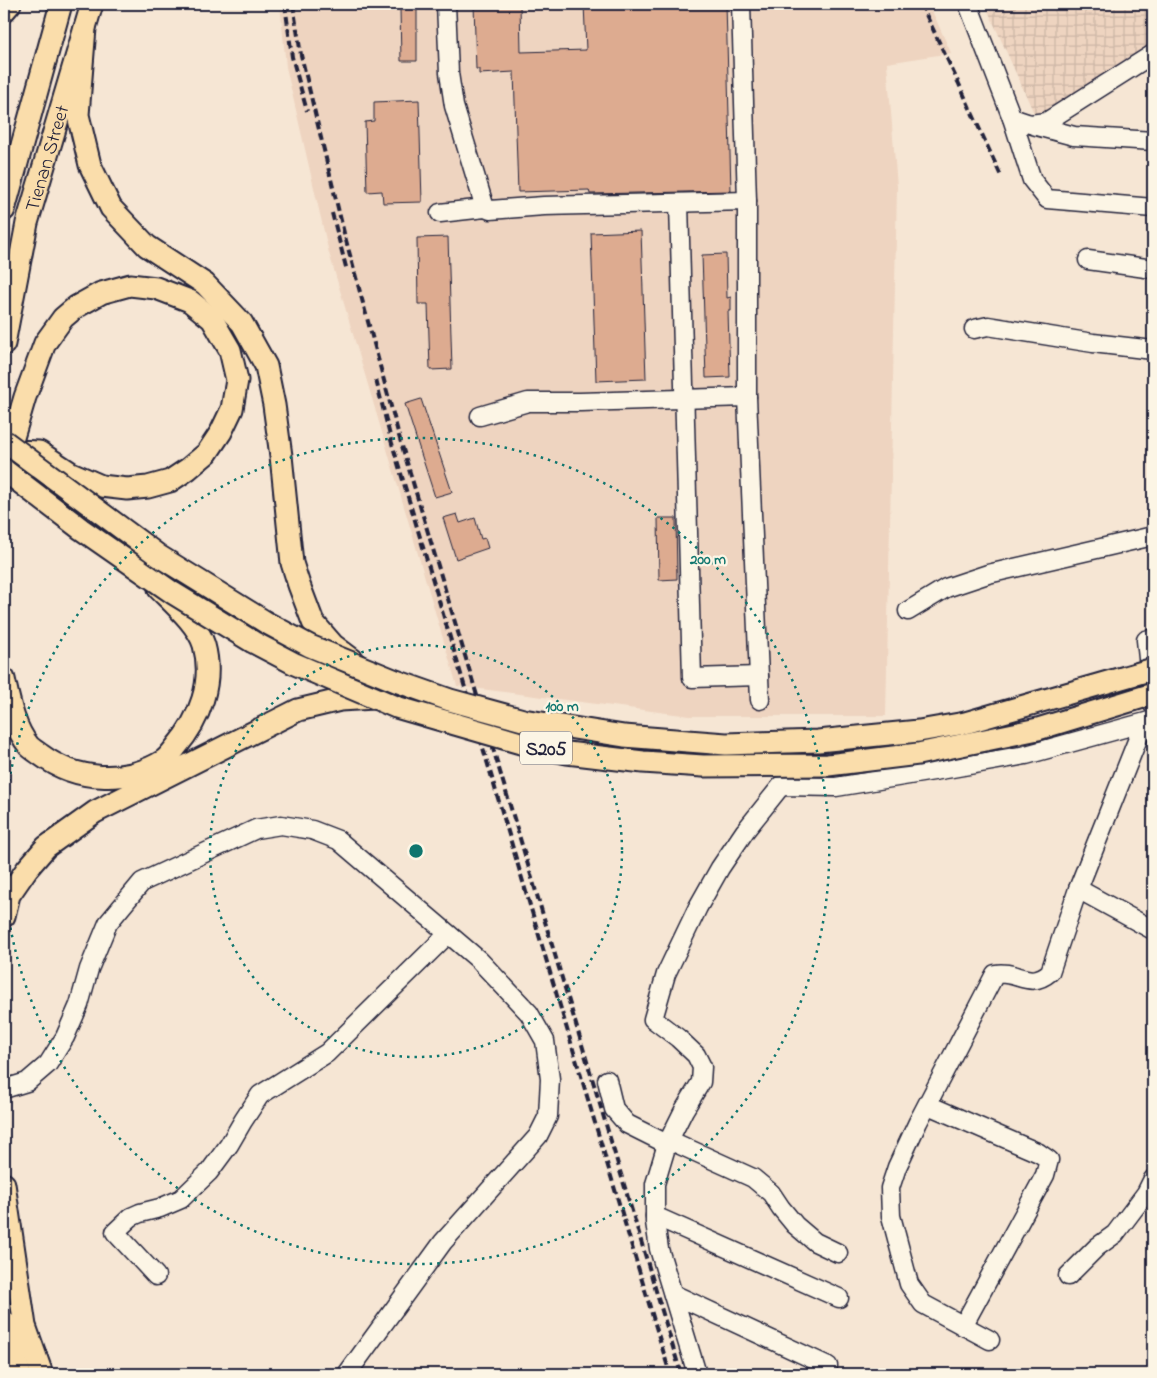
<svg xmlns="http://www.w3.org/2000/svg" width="1157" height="1378" font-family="'Indie Flower',sans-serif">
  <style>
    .built { fill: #eed4c0 }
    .industrial { fill: url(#industrial-grid) }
    .building { fill: #ddab90; stroke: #22223b }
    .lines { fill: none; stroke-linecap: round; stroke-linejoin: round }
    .minor-casing { stroke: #22223b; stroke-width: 21 }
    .major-casing { stroke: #22223b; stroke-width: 25 }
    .minor { stroke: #fcf5e5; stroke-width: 18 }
    .major { stroke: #faddab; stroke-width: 21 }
    .rail { stroke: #22223b; stroke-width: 4; stroke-dasharray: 8 4; stroke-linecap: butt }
    .major-bridge-casing { stroke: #22223b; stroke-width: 25; stroke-linecap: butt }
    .major-bridge { stroke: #faddab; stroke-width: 21 }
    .ring { fill: none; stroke: #0f766e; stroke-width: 2.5; stroke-dasharray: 2.5 5 }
    .labels { text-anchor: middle; stroke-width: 4.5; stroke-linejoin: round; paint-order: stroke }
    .shield { fill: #fcf5e5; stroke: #63616e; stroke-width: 1 }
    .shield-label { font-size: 19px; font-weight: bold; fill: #22223b }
    .street-label { font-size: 20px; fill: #22223b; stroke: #fcf5e5 }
    .centre { fill: #0f766e; stroke: #fcf5e5; stroke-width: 2.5 }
    .ring-label { font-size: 15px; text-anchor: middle; font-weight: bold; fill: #0f766e; stroke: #fcf5e5; stroke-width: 4.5; stroke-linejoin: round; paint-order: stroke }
  </style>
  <defs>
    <pattern id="industrial-grid" width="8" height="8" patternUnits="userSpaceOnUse" patternTransform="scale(1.25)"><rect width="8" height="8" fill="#eed4c0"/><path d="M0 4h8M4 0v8" fill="none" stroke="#ccb6a6"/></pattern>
  </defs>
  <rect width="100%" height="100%" fill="#f6e6d4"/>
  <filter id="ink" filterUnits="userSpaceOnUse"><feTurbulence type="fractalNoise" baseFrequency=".02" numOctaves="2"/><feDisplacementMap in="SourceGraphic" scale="10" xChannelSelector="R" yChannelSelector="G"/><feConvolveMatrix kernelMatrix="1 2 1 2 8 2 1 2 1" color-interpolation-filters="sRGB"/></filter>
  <g filter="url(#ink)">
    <polygon class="built" points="280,4 929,4 951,53 887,63 897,187 886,716 690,716 457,686 329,253 286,67"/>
    <polygon class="industrial" points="985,4 1153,4 1153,48 1037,120"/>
    <g class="building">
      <polygon points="474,4 520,4 521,52 586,50 584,4 726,4 731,191 590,194 589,190 518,192 514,72 479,74 479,69 476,69"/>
      <polygon points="400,8 417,8 417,61 401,61"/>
      <polygon points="419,100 422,202 383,203 382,191 367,192 365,122 374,121 374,102"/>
      <polygon points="641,231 646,379 596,381 591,233"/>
      <polygon points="448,237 452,369 430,370 428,304 418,304 417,238"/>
      <polygon points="726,254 727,298 731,297 731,311 728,311 730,377 706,378 702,255"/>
      <polygon points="421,399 452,492 435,497 405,404"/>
      <polygon points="457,514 460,523 475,518 481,539 485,538 488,548 456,559 443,518"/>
      <polygon points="658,518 676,518 677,579 659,580"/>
    </g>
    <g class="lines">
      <g class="minor-casing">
        <g id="minor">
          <polyline points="446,4 449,73 454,106 485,208"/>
          <polyline points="741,4 747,201 747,397 760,700"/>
          <polyline points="968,4 1012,118 1030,124 1046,122 1153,54"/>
          <polyline points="1012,118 1032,180 1047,199 1153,208"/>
          <polyline points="1033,125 1074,136 1153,141"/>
          <polyline points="679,203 692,678 759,676"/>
          <polyline points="440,213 485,208 490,210 544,206 747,201"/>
          <polyline points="1088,260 1153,269"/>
          <polyline points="974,329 988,326 1093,343 1153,350"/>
          <polyline points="480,416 528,402 580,402 747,397"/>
          <polyline points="908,611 946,588 988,574 1153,536"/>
          <polyline points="1153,638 1146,640 1153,705"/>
          <polyline points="1078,889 1153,930"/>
          <polyline points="607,1080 614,1109 627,1124 667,1144"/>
          <polyline points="4,1089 27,1082 48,1064 65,1037 79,1005 89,969 108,923 142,882 256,829 281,825 312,830 338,840 479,960 529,1013 545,1041 550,1079 548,1116 538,1136 443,1242 347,1374"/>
          <polyline points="928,1105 1039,1153 1049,1160 1045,1175 963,1326"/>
          <polyline points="669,1140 753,1178 771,1193 781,1208 795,1225 815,1242 838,1253"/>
          <polyline points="655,1216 839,1298"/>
          <polyline points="156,1276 115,1232 131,1217 140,1213 160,1208 181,1199 209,1172 229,1145 243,1121 260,1095 327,1053 448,934"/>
          <polyline points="1068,1276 1097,1247 1115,1234 1146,1193 1153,1179"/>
          <polyline points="673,1294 828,1366"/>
          <path d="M 990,1340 L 923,1304 L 909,1284 L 891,1216 L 890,1188 L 897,1167 L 918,1122 L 995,974 C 1017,970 1029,990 1050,972 L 1078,889 L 1139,736 L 1146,725 L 1153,721"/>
          <polyline points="697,1374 659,1249 655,1222 655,1184 667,1144 684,1110 701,1082 702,1067 696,1055 678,1038 653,1019 666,974 698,907 720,868 745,831 781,786 836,787 952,768 1026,755 1153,720"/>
        </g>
      </g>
      <g class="major-casing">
        <g id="major">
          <polyline points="4,11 10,4"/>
          <polyline points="85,28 78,115 90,165 111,208 147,246 205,284 242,323 266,366 274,405 281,456 292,563 299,585 313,622 333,645 353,660"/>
          <polyline points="4,210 61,4"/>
          <path id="s1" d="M 4,344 L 27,223 L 92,4"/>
          <polyline points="4,468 25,397 45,343 63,318 76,307 101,293 130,285 156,288 190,301 212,319 230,350 237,380 232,409 221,432 207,453 188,469 170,481 148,487 127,489 101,486 71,473 39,452 16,451"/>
          <path d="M 4,679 C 9,701 14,728 29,746 C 32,749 37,752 41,755 C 76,781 126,784 163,761 C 168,758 172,752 176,747 C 200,719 214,682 204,645 C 198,625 174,604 159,589"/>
          <polyline points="4,916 9,895 27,869 46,847 95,812 298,710 340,700 374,698"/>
          <polyline points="4,1184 25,1326 42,1374"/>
          <polyline points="4,1321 20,1374"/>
        </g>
      </g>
      <use href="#minor" class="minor"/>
      <use href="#major" class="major"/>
      <g class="rail">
        <polyline points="285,4 292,57 307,111"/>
        <polyline points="293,4 301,55 344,233 399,436 681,1374"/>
        <polyline points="921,4 959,84 1001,176"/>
        <polyline points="332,213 347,271"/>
        <polyline points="376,380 391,440 670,1374"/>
      </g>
      <g class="major-bridge-casing">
        <g id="major-bridge">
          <polyline points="4,441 159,556 267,623 310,646 396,681 450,700 523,720 624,736 726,744 818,741 919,731 965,723 1153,669"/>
          <polyline points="4,470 81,529 173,593 253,642 295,664 396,707 524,744 567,753 643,762 703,766 828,765 918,754 1038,729 1153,694"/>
        </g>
      </g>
      <use href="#major-bridge" class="major-bridge"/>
    </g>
  </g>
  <g class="ring">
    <circle cx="416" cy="851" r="206"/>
    <path d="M4 826A413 413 0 1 1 4 876"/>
  </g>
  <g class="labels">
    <rect class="shield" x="520" y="731.5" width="52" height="33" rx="4"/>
    <g class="shield-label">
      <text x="546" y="755">S205</text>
    </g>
    <g class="street-label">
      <text dy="7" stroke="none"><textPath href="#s1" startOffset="191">Tienan Street</textPath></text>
    </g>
  </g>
  <circle cx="416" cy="851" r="8" class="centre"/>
  <g class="ring-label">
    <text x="708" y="564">200 m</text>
    <text x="562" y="711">100 m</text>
  </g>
  <rect width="1157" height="1378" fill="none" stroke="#fcf5e5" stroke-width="20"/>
  <rect x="10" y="10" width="1137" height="1358" fill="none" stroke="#22223b" stroke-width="2" filter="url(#ink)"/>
</svg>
